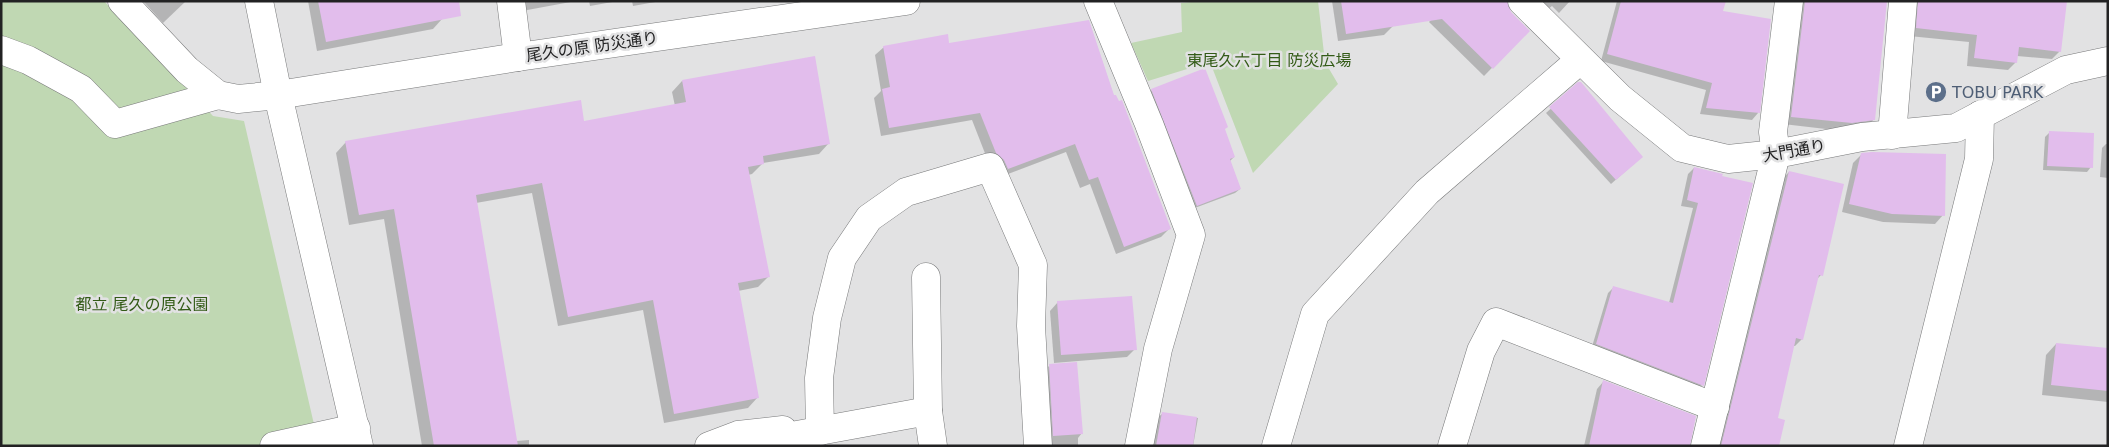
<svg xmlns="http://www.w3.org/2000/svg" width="2109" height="447" font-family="'DejaVu Sans','Noto Sans JP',sans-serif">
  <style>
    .green { fill: #c0d8b3 }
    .shadow { fill: #0003 }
    .building { fill: #e2bdec }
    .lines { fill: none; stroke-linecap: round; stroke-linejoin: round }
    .minor-casing { stroke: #78797a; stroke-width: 29 }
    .minor { stroke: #fff; stroke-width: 28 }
    .labels { text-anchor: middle; stroke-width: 5; stroke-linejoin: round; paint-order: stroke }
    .street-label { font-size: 16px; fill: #222223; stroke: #e2e2e3 }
    .park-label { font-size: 16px; fill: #335b17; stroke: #e2e2e3 }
    .service-label { font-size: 16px; fill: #4e5e75; stroke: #e2e2e3; text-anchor: start }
  </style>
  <rect width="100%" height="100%" fill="#e2e2e3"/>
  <g class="green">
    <polygon points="1,1 104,1 213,116 244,121 319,446 1,446"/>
    <polygon points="1201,1 1318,1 1325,62 1338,84 1253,173 1210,62 1148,81 1131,43 1182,32 1181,3"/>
  </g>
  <g class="shadow">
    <polygon points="143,1 186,1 163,23"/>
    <polygon points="308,1 438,1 442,19 433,29 317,51"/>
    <polygon points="520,1 576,1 522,11"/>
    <polygon points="589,1 618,1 590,6"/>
    <polygon points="632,1 661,1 633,6"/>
    <polygon points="1332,1 1390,1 1393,26 1384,35 1338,41"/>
    <polygon points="1449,1 1528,31 1484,76 1429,22"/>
    <polygon points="1535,1 1570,1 1559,13 1552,6 1546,11"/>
    <polygon points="1617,1 1725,1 1721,12 1770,20 1758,113 1752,120 1700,114 1706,90 1601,61"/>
    <polygon points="1798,1 1886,1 1874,119 1866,128 1843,131 1783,124"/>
    <polygon points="1909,1 2065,1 2060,51 2052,59 2017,56 2016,62 2008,70 1967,66 1969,42 1909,36"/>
    <polygon points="948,44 1114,97 1170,228 1161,237 1116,254 1090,184 1080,188 1066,152 1000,177 988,161 972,120 881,136 874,98 881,91 875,55 884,47"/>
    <polygon points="682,81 829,143 819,154 763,163 752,174 748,175 768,277 758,287 738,291 758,397 748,408 664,423 643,310 558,326 532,193 476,203 516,441 529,440 529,446 422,446 384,219 349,225 336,153 346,142 583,122 675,106 672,92"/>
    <polygon points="1578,84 1637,161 1611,184 1546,113"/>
    <polygon points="1152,90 1224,130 1234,157 1230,161 1240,189 1235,193 1192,209 1148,94"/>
    <polygon points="2049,133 2091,167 2087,172 2043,170 2045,137"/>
    <polygon points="2106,144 2108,144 2108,178 2100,177 2102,148"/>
    <polygon points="1862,154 1943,215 1935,224 1883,222 1842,212 1853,163"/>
    <polygon points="1694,168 1721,175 1702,385 1697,391 1591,350 1608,293 1614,287 1669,303 1693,208 1681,206 1688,174"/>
    <polygon points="1789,172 1821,275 1816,280 1802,339 1795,346 1793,346 1776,419 1778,446 1717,446 1782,179"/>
    <polygon points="1058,302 1135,349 1127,357 1054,363 1050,311"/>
    <polygon points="2056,344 2108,350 2108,402 2042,395 2046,355"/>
    <polygon points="1049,366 1082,433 1078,438 1078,446 1049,446 1045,370"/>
    <polygon points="1603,382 1689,446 1584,446 1597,389"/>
    <polygon points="1162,414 1198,418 1193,446 1151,446 1157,418"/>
  </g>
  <g class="building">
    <polygon points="318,1 459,1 461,16 326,42"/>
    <polygon points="1341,1 1507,1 1511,12 1530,31 1493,69 1442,19 1346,34"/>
    <polygon points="1621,1 1726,1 1723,11 1771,19 1760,113 1706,108 1712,83 1607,54"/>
    <polygon points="1805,1 1887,1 1875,120 1852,123 1791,117"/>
    <polygon points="1918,1 2067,1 2061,52 2019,47 2017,63 1974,58 1977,35 1916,28"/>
    <polygon points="1089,20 1114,95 1116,95 1119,101 1122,100 1171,229 1124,247 1098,177 1089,180 1075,144 1008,169 1004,160 996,153 980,113 889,128 882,89 890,87 883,46 948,34 949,43"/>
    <polygon points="815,56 830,144 763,156 764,164 748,167 770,277 738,283 759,398 674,414 653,300 568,317 542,183 476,195 518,446 434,446 394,209 359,215 345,141 581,100 584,121 686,102 682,80"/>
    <polygon points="1205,68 1228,127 1225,129 1235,157 1230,159 1241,189 1197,206 1151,89"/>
    <polygon points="1578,82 1581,82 1643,157 1616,180 1549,107"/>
    <polygon points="2049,131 2094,133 2093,168 2047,166"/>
    <polygon points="1872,152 1946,154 1945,216 1892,214 1849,204 1861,153"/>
    <polygon points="1694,167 1723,174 1722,176 1753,183 1704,386 1596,344 1613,286 1673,303 1698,203 1687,200"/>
    <polygon points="1789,171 1844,184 1823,276 1819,275 1803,340 1796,338 1778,418 1785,420 1779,446 1721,446"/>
    <polygon points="1132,296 1137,350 1061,355 1057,301"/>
    <polygon points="2056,343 2108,348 2108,391 2051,385"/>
    <polygon points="1077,362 1083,434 1053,436 1049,364"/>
    <polygon points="1603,380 1696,416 1690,446 1589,446"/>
    <polygon points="1162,412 1197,417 1193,446 1156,446"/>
  </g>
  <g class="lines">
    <g class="minor-casing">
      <g id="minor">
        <polyline points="122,1 187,70 218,95 238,99 278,95 518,57 906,1"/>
        <polyline points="259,1 278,95 359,446"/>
        <polyline points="511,1 518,57"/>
        <polyline points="1098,1 1149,124 1191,235 1158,349 1139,446"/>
        <polyline points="1522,1 1620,98 1682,148 1728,159 1776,154 1862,137 1956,128 2066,70 2108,61"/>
        <polyline points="1,50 28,60 81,89 115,124 218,95"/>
        <polyline points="1892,135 1903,1"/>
        <polyline points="926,277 928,411"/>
        <polyline points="820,431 819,378 827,318 842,258 869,218 906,192 990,167 1033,265 1031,326 1038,446"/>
        <polyline points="786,437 928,411 933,446"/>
        <polyline points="274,446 356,428"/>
        <polyline points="709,446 738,435 783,430 791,446"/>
        <polyline points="1276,446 1315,314 1427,192 1580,60"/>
        <polyline points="1452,446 1481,351 1496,322 1715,407"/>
        <polyline points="1705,446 1776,154 1773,132 1789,1"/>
        <polyline points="1908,446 1979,159 1980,115"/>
      </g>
    </g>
    <use href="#minor" class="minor"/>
  </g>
  <defs>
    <g id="parking-disc" transform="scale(1.125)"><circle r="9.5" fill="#5c6f8a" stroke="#e2e2e3"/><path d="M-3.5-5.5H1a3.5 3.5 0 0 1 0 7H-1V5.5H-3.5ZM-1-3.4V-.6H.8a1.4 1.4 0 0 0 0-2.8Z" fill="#fff"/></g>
  </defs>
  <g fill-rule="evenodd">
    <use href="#parking-disc" x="1936" y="92"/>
  </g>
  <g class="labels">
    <g class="street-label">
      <text transform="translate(592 46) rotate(-8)" y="6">尾久の原 防災通り</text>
      <text transform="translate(1794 150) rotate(-10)" y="6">大門通り</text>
    </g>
    <g class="park-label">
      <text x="1269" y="66">東尾久六丁目 防災広場</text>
      <text x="142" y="310">都立 尾久の原公園</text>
    </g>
    <g class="service-label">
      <text x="1952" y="98">TOBU PARK</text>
    </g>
  </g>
  <rect width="2109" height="447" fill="none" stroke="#222223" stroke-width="5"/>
</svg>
